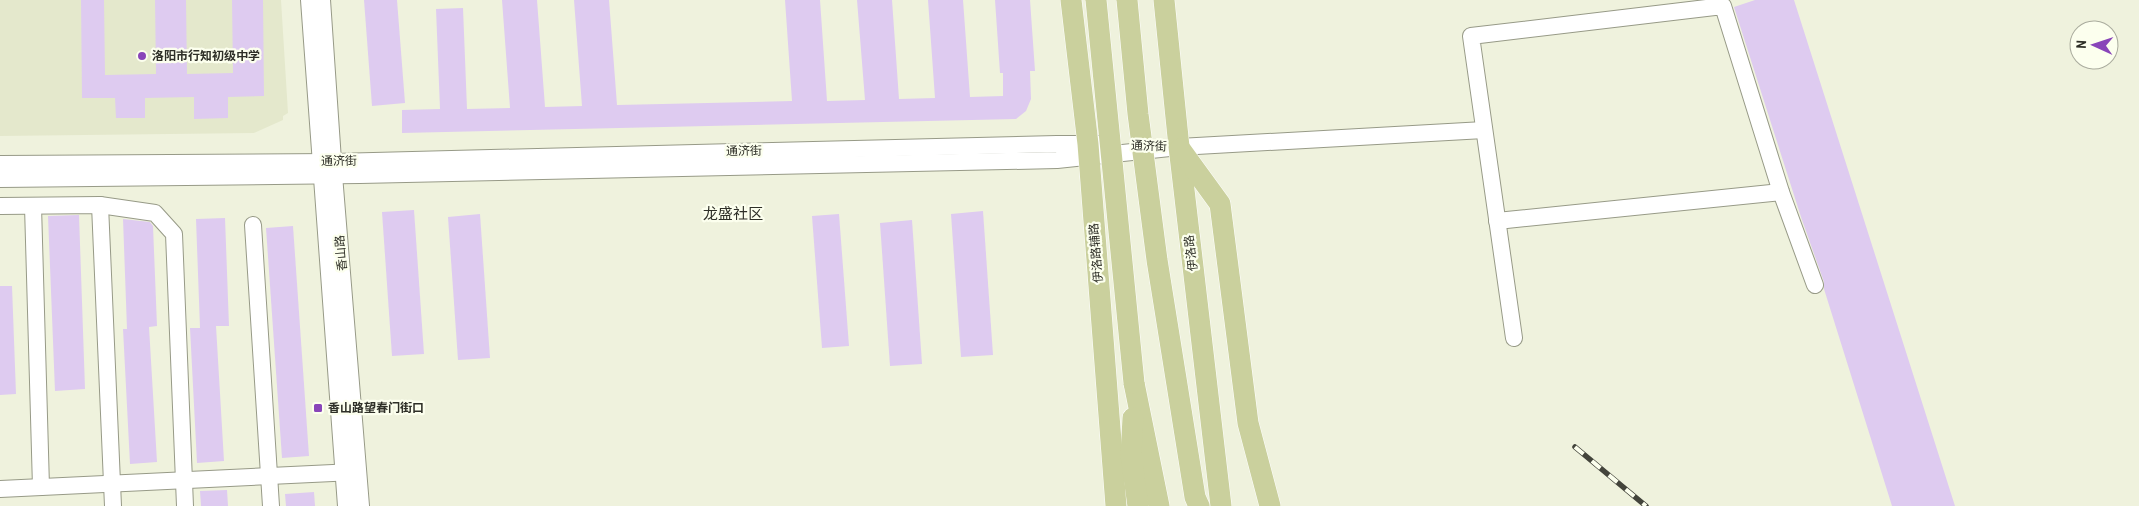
<svg xmlns="http://www.w3.org/2000/svg" width="2139" height="506" font-family="'Archivo Narrow','Noto Sans SC',sans-serif">
  <style>
    .built { fill: #e4e8cc }
    .building { fill: #decbf0 }
    .lines { fill: none; stroke-linecap: round; stroke-linejoin: round }
    .minor-casing { stroke: #979a87; stroke-width: 18 }
    .major-casing { stroke: #fff; stroke-width: 22 }
    .minor { stroke: #fff; stroke-width: 16 }
    .major { stroke: #cad09d; stroke-width: 21 }
    .rail-casing { stroke: #43443b; stroke-width: 5.5 }
    .rail { stroke: #fcffee; stroke-width: 4; stroke-dasharray: 11; stroke-linecap: butt }
    .major-bridge-casing { stroke: #fff; stroke-width: 22; stroke-linecap: butt }
    .major-bridge { stroke: #cad09d; stroke-width: 21 }
    .poi-dot { fill: #8945b9; stroke: #fcffee; stroke-width: 2 }
    .labels { text-anchor: middle; stroke-width: 4.5; stroke-linejoin: round; paint-order: stroke }
    .poi-label { font-size: 12px; font-weight: bold; fill: #2e2f27; stroke: #fcffee; text-anchor: start }
    .street-label { font-size: 12px; fill: #2e2f27; stroke: #fcffee }
    .quarter-label { font-size: 15px; fill: #2e2f27; stroke: #fcffee }
  </style>
  <rect width="100%" height="100%" fill="#eff2dd"/>
  <polygon class="built" points="0,0 281,0 288,113 283,116 283,120 254,133 0,136"/>
  <g class="building">
    <polygon points="81,0 104,0 105,75 156,74 155,0 186,0 187,74 233,73 232,0 263,0 264,96 228,97 228,118 194,119 194,97 145,98 145,118 116,118 115,98 82,98"/>
    <polygon points="364,0 397,0 405,103 372,106"/>
    <polygon points="502,0 537,0 545,107 582,106 574,0 609,0 617,105 792,101 785,0 820,0 827,101 865,100 857,0 892,0 899,99 935,98 928,0 963,0 970,97 1003,96 1003,73 1000,73 995,0 1030,0 1035,71 1030,71 1031,99 1026,111 1016,119 402,133 402,110 440,109 436,9 463,8 467,109 510,108"/>
    <polygon points="1755,0 1794,0 1955,506 1892,506 1824,289 1824,282 1801,217 1734,7"/>
    <polygon points="414,210 424,354 392,356 382,212"/>
    <polygon points="983,211 993,355 961,357 951,214"/>
    <polygon points="480,214 490,358 458,360 448,217"/>
    <polygon points="839,214 849,346 822,348 812,216"/>
    <polygon points="79,215 85,389 55,391 48,216"/>
    <polygon points="225,218 229,326 216,326 224,461 197,463 190,328 200,328 196,219"/>
    <polygon points="123,219 150,222 153,226 157,326 149,327 157,462 130,464 123,329 127,329"/>
    <polygon points="912,220 922,364 890,366 880,223"/>
    <polygon points="293,226 309,456 282,458 266,228"/>
    <polygon points="0,286 12,286 16,394 0,395"/>
    <polygon points="227,490 228,506 201,506 200,491"/>
    <polygon points="314,492 315,506 286,506 285,494"/>
  </g>
  <g class="lines">
    <g class="minor-casing">
      <g id="minor">
        <polyline points="309,0 346,506"/>
        <polyline points="322,0 334,175 361,506"/>
        <polyline points="0,164 334,162 1057,144 1099,144"/>
        <polyline points="0,179 360,175 1057,160 1179,147 1484,130"/>
        <polyline points="100,205 113,506"/>
        <polyline points="0,206 100,205 155,213 174,234 185,506"/>
        <polyline points="33,206 41,487"/>
        <polyline points="1497,221 1781,192"/>
        <polyline points="253,225 271,506"/>
        <polyline points="1514,338 1471,36 1723,6 1781,192 1815,285"/>
        <polyline points="0,489 354,472"/>
      </g>
    </g>
    <g class="major-casing">
      <g id="major">
        <polyline points="1071,0 1088,144 1116,506"/>
        <polyline points="1164,0 1179,147 1221,506"/>
        <polyline points="1180,149 1220,204 1248,423 1270,506"/>
        <polyline points="1134,383 1159,506"/>
        <polyline points="1133,418 1131,455 1138,506"/>
      </g>
    </g>
    <use href="#minor" class="minor"/>
    <use href="#major" class="major"/>
    <g class="rail-casing">
      <polyline id="rail" points="1575,447 1646,506"/>
    </g>
    <use href="#rail" class="rail"/>
    <g class="major-bridge-casing">
      <g id="major-bridge">
        <polyline points="1096,0 1134,383"/>
        <polyline points="1127,0 1138,114 1157,260 1195,497 1199,506"/>
      </g>
    </g>
    <use href="#major-bridge" class="major-bridge"/>
  </g>
  <g class="poi-dot">
    <circle cx="142" cy="56" r="5"/>
    <rect x="313" y="403" width="10" height="10" rx="2.5"/>
  </g>
  <g class="labels">
    <g class="poi-label">
      <text x="152" y="60">洛阳市行知初级中学</text>
      <text x="328" y="412">香山路望春门街口</text>
    </g>
    <g class="street-label">
      <text transform="translate(1149 146) rotate(2)" y="4">通济街</text>
      <text transform="translate(744 151) rotate(-1)" y="4">通济街</text>
      <text transform="translate(339 161) rotate(-1)" y="4">通济街</text>
      <text transform="translate(341 253) rotate(-95)" y="4">香山路</text>
      <text transform="translate(1096 253) rotate(-95)" y="4">伊洛路辅路</text>
      <text transform="translate(1191 253) rotate(-97)" y="4">伊洛路</text>
    </g>
    <g class="quarter-label">
      <text x="733" y="219">龙盛社区</text>
    </g>
  </g>
  <g transform="translate(2094 45) rotate(273)"><circle r="24" fill="#fcffee" stroke="#aaac9e"/>
  <path d="M0-4L9 19L0 12L-9 19Z" fill="#8945b9"/>
  <text y="-8" font-size="14" font-weight="bold" text-anchor="middle" fill="#2e2f27">N</text>
  </g>
</svg>
